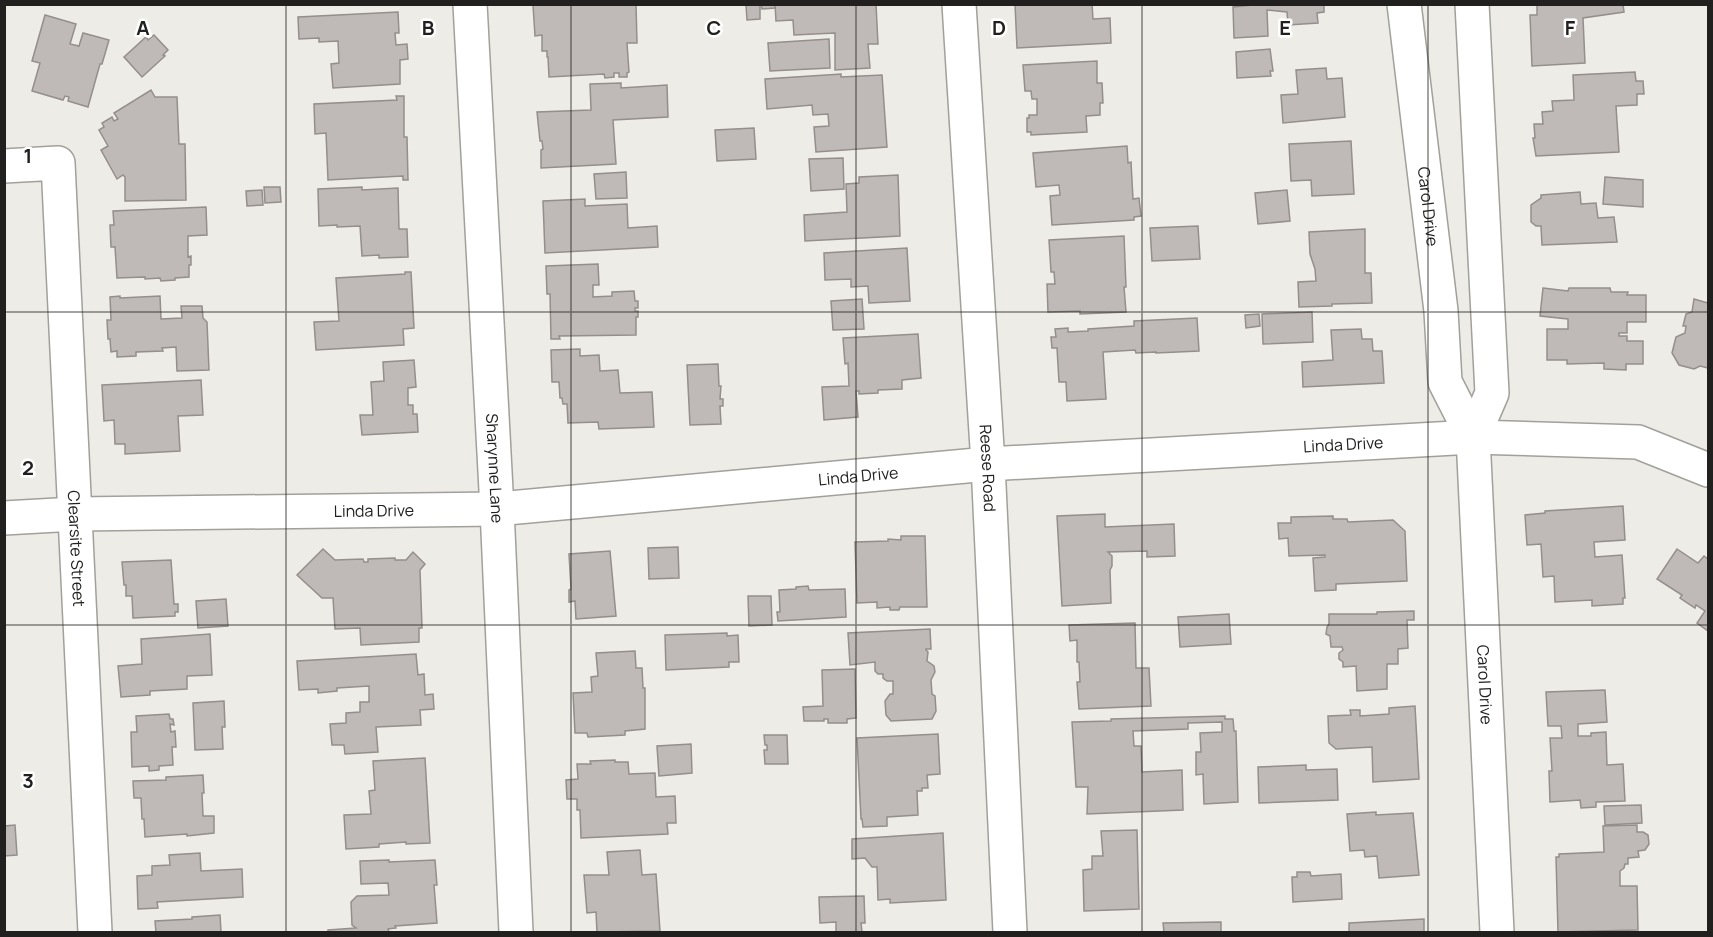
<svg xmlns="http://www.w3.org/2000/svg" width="1713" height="937" font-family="Manrope,sans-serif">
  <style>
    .building { fill: #bfb9b7; stroke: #948e8c; stroke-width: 1.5 }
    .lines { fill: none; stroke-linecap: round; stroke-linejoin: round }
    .minor-casing { stroke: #a2a09a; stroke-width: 36 }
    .minor { stroke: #fff; stroke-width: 33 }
    .grid { fill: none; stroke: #21201f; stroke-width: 1.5; stroke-opacity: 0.55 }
    .labels { text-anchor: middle; stroke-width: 5; stroke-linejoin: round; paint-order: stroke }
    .street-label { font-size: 16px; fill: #21201f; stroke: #fff }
    .grid-label { font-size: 20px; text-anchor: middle; font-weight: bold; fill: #21201f; stroke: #fff; stroke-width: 5; stroke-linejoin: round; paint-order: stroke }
  </style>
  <rect width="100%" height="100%" fill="#eeece6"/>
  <g class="building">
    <polygon points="636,4 637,43 627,43 629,72 627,73 627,77 619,77 619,73 614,73 614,77 605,78 604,74 549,77 548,57 547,57 547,51 542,51 542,35 535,36 533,5"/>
    <polygon points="761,4 775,4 775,8 762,9"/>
    <polygon points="775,4 876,4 878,44 868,44 870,68 835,70 835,33 794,35 793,20 776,21"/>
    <polygon points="1015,4 1092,4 1093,19 1110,18 1111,43 1017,48"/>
    <polygon points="1262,4 1324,4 1324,12 1317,13 1318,23 1288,25 1287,12 1267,10 1268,36 1234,38 1233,7"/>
    <polygon points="1537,4 1623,4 1624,12 1583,18 1585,63 1532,66 1530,15 1537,15"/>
    <polygon points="746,5 760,5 760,19 747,20"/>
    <polygon points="398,12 399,33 395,33 396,45 407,44 408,59 400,60 400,84 333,88 331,64 339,63 338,41 319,42 319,38 299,39 298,17"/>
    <polygon points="45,15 76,24 70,44 79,46 83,33 109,40 102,64 100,64 88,107 68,101 69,97 65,96 63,100 32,91 40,63 32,61"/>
    <polygon points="154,35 168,50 163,55 165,56 142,77 124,57 146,37 148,40"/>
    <polygon points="829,39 830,68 770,71 768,43"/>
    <polygon points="1270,49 1273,71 1270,71 1271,76 1237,78 1236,52"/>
    <polygon points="1097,61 1097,83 1102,83 1103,103 1100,103 1100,115 1086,116 1087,132 1031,135 1031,132 1027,132 1027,118 1029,118 1029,115 1037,115 1037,99 1032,99 1031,91 1025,91 1023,65"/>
    <polygon points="1326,68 1327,79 1342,78 1345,117 1283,123 1281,95 1298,94 1296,70"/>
    <polygon points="1635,72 1636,81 1643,81 1644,94 1637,94 1637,105 1616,106 1619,152 1536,156 1533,138 1535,138 1534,124 1543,124 1542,112 1553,111 1552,101 1574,100 1573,75"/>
    <polygon points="841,74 841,77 882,75 887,147 816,152 814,127 829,126 828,114 813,115 812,105 767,109 765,79"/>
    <polygon points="621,83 621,88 667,85 668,117 613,120 616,164 541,168 541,150 543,149 542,141 540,141 537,112 591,110 590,84"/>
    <polygon points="151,90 155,97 177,97 179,144 185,144 186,200 125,201 125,177 123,175 117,179 101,150 108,146 99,130 104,127 102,123 112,117 114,121 118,119 114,113"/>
    <polygon points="396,96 404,96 404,137 407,137 408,180 403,180 403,176 328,180 326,133 315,134 314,104 397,100"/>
    <polygon points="754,128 756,159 717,161 715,130"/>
    <polygon points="1351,141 1354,194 1312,196 1311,180 1291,181 1289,144"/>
    <polygon points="1127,146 1128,163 1131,162 1133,199 1139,198 1141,216 1134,217 1134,220 1052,225 1050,196 1060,195 1059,185 1036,187 1033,153"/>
    <polygon points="843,158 844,189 811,191 809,159"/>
    <polygon points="626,172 627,198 596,199 594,174"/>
    <polygon points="898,175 900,236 805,241 804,215 847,212 846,184 859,183 859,177"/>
    <polygon points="1605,177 1643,180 1643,207 1603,204"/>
    <polygon points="264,187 280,187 281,202 265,203"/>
    <polygon points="362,187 362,190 398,188 399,229 407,229 408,257 379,258 379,255 362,256 360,226 337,227 337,225 319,226 318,189"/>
    <polygon points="262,190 263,205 247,206 246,191"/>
    <polygon points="1287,190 1290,221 1258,224 1255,193"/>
    <polygon points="1580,192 1581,204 1596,203 1598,218 1614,217 1617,242 1542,245 1541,226 1536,226 1531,222 1531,205 1541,198 1541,195"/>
    <polygon points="585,199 585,206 627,204 628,228 657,226 658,247 545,253 543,201"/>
    <polygon points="206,207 207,235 188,236 188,257 191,256 191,265 189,265 189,277 175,278 175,280 161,281 160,278 145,279 145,277 117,278 115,247 111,247 110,225 114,225 113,211"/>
    <polygon points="1198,226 1200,259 1152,261 1150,228"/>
    <polygon points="1365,229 1365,273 1371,273 1372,303 1332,304 1332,306 1299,307 1298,282 1316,281 1315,269 1310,254 1309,232"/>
    <polygon points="1124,236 1126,287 1124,287 1126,312 1080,314 1080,311 1048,312 1047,284 1055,284 1054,272 1051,272 1049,240"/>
    <polygon points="907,248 910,301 869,303 868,286 851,287 851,279 825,280 824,253"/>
    <polygon points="598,264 599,285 593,285 593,297 612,296 612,292 634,291 635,301 638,301 638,308 635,308 635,311 638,311 638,317 636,317 636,335 559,336 560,339 551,339 550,294 547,294 546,266"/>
    <polygon points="405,272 411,272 414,328 403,329 404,345 316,350 314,322 339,321 336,278 405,274"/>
    <polygon points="1543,288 1568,291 1569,288 1610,288 1611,292 1628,292 1627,295 1646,295 1646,322 1627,322 1627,333 1619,333 1619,336 1627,336 1627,341 1643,341 1643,364 1626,364 1626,370 1604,369 1604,363 1567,364 1567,360 1547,360 1547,329 1568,329 1568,319 1540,316"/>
    <polygon points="120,296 120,298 160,296 161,319 182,318 181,306 202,306 203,318 207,322 209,370 177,371 176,347 162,348 163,351 136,352 136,356 117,357 117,351 111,352 110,339 108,339 107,320 111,320 110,297"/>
    <polygon points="862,299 864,329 833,330 831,301"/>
    <polygon points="1694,299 1708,303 1708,368 1700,366 1694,369 1679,365 1672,353 1676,337 1685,333 1686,326 1683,326 1686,314 1692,312"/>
    <polygon points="1312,312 1313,342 1263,344 1262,314"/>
    <polygon points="1259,314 1260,326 1246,328 1245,315"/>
    <polygon points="1197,318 1199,351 1156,353 1156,352 1136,353 1135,350 1103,352 1106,399 1067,401 1066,382 1059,382 1057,348 1052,348 1051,337 1056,337 1055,329 1068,328 1068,332 1088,331 1088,329 1134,326 1134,321"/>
    <polygon points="1361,329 1362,339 1372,339 1373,351 1382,351 1384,383 1303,387 1302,362 1333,360 1331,330"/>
    <polygon points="918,334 921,378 902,380 902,389 878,390 878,393 859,394 859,391 856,391 858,417 824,420 822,387 849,386 848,363 845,364 843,338"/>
    <polygon points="580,349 580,356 599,355 600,371 618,370 620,393 652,392 654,427 599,429 598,422 568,423 567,404 563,404 562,398 560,398 559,382 552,382 551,350"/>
    <polygon points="414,360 416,387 408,388 408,405 413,405 413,414 417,414 418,432 362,435 360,415 373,415 371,382 384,381 383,362"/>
    <polygon points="718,364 719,386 721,386 720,399 723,399 723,406 720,406 721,424 690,425 687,365"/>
    <polygon points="201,380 203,415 178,416 180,451 125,454 125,444 115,444 114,420 104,421 102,385"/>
    <polygon points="1623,506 1625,540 1594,542 1595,557 1622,555 1625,598 1623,598 1623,604 1592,606 1592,600 1555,602 1554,576 1543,577 1541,544 1527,545 1525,515 1545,513 1545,511"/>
    <polygon points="1105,514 1105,527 1174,524 1175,556 1147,557 1147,551 1108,552 1112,556 1112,566 1110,570 1111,603 1062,606 1057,516"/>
    <polygon points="1333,516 1333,519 1347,519 1348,522 1393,520 1405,531 1407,581 1336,584 1336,590 1315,591 1313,558 1325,557 1325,555 1289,556 1288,538 1279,539 1278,523 1291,523 1291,517"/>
    <polygon points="901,536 925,536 927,607 900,607 899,610 890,610 890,607 877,608 877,602 857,603 855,542 888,541 888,539 901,540"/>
    <polygon points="678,547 679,578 649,579 648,548"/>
    <polygon points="323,549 335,560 363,559 364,562 368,562 368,559 395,558 395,560 406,560 413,552 425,564 420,570 422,628 419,628 419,642 361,645 360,628 335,629 333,598 322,598 297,575"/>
    <polygon points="1677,549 1698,563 1704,556 1708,559 1708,631 1697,623 1705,611 1696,605 1695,608 1680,598 1682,595 1657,579"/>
    <polygon points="610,551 616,616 576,619 575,601 569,602 569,590 571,589 569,554"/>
    <polygon points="171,560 174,604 178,604 178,612 175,612 175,616 133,618 132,596 126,596 126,585 124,585 122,562"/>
    <polygon points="808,586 809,590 845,589 846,617 778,621 777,612 780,612 779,590 796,589 796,587"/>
    <polygon points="748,596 771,596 772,625 749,626"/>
    <polygon points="226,599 228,626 198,628 196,601"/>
    <polygon points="1414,611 1414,620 1407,620 1408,648 1398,649 1398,664 1387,664 1387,689 1357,691 1356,666 1343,667 1343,662 1339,659 1339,653 1343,650 1342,647 1331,647 1330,636 1326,634 1327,627 1329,624 1329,614 1377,614 1377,612"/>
    <polygon points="1229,614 1231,644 1180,647 1178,617"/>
    <polygon points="1135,623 1136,668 1149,668 1151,706 1079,709 1077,682 1080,682 1079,662 1077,662 1077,640 1070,641 1069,625"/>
    <polygon points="930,629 931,649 926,649 926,650 928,652 927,661 934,666 935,672 931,680 932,694 935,696 936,711 932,719 891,721 886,715 885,701 890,694 893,694 893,681 887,681 883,678 883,674 878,674 875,671 875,662 850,665 848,633"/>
    <polygon points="727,633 727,636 738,635 739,662 729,662 729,667 666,670 665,635"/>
    <polygon points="210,634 212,675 187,676 187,689 150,691 150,695 121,697 118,666 142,664 141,639"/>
    <polygon points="635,651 636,668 642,668 643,688 645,688 645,729 625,731 625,735 588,737 587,733 575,733 573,693 592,692 591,677 598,676 596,653"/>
    <polygon points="416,654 418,675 424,674 425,695 433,694 434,709 420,710 421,725 376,727 378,752 345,754 344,745 332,745 330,724 346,723 346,713 360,712 360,702 369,702 369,686 337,688 337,691 318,693 318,689 299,690 297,661"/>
    <polygon points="855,669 856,718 847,719 847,723 828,723 828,719 824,719 824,721 804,721 803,707 823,706 822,670"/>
    <polygon points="1605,690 1607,722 1578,724 1578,736 1591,736 1591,733 1606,732 1607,765 1623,764 1625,801 1596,802 1596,807 1581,808 1580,800 1550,802 1549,771 1552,771 1550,738 1562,738 1561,726 1548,726 1546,692"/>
    <polygon points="224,701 225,727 222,727 223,749 195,750 193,703"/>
    <polygon points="1415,706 1419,779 1373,782 1372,747 1336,749 1329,743 1328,716 1351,715 1350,710 1360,710 1360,716 1389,714 1389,708"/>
    <polygon points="169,714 170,719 173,719 174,725 170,724 171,732 175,731 176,747 172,747 173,765 159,766 159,770 149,771 149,766 132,767 131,732 137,732 136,716"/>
    <polygon points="1225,716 1225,719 1233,719 1234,731 1236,731 1238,802 1204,804 1203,774 1196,775 1196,752 1201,752 1200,733 1222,732 1222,722 1188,723 1188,729 1133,731 1134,746 1141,746 1142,772 1182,770 1183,810 1087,814 1088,787 1076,787 1072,722 1111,721 1111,719"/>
    <polygon points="938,734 940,774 927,775 928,788 922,788 922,791 917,791 918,815 887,817 887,826 863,827 862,819 861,819 857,738"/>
    <polygon points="764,735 787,735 788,764 765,764 764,750 767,750 767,745 765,745"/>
    <polygon points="691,744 692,773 659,776 657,746"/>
    <polygon points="425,758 430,843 406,844 406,842 379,844 379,847 346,849 344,815 371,814 369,791 375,790 373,761"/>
    <polygon points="615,760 615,762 628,762 629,774 655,773 656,797 675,796 676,823 667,823 668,834 581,838 580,810 577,810 577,799 567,799 566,780 578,779 577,764 591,764 590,761"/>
    <polygon points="1306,765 1306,770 1337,769 1338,800 1259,803 1258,767"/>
    <polygon points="203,775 204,793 202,793 203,816 214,816 214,833 187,836 187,834 145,837 144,819 142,819 141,798 134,798 133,781 166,780 166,777"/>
    <polygon points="1641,805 1642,823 1605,825 1604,806"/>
    <polygon points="1376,812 1376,815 1413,813 1419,875 1379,878 1377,856 1365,857 1364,850 1350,851 1347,814"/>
    <polygon points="15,825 17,855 4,856 4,826"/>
    <polygon points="1637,825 1637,832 1643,832 1648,835 1649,844 1645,850 1638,851 1639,857 1628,858 1628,864 1625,864 1624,868 1620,871 1620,886 1637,886 1638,930 1558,932 1556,857 1559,857 1559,854 1604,852 1603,826"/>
    <polygon points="1137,830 1139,909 1084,911 1083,870 1092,869 1092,856 1103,856 1101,831"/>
    <polygon points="943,833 946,900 890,903 890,899 878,900 877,867 872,867 865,858 852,859 852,839"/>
    <polygon points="640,850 642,875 656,874 660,931 597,932 596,912 587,913 584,875 609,875 607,852"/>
    <polygon points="200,853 201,871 242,869 243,897 157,902 158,908 138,909 137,876 152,875 152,866 170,865 169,855"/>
    <polygon points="389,860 389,862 435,860 437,885 434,885 437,923 395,926 396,928 388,929 389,932 328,932 328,930 356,928 352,925 351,902 357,896 389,895 388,883 361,884 360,861"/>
    <polygon points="1297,872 1310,872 1311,876 1341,874 1342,899 1293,902 1292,877 1297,877"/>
    <polygon points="864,896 865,923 861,923 862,932 836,932 836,922 820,923 819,897"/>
    <polygon points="220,915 221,932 156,932 155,921 192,919 192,917"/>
    <polygon points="1424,919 1424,932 1349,932 1349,923"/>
    <polygon points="1221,922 1221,932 1164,932 1163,923"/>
  </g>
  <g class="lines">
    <g class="minor-casing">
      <g id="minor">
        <path id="s1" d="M 470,4 L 497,509 L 516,932"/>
        <path id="s2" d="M 959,4 L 988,464 L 1010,932"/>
        <path id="s3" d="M 1404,4 L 1441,311 L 1445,382 L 1473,437 L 1497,932"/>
        <polyline points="1472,4 1492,393 1473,437"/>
        <path id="s4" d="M 4,166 L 58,163 L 95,932"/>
        <path id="s5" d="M 4,518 L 75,514 L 497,509 L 988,464 L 1473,437 L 1638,442 L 1708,470"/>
      </g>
    </g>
    <use href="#minor" class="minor"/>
  </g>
  <path class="grid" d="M 286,4 L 286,932M 571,4 L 571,932M 856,4 L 856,932M 1142,4 L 1142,932M 1428,4 L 1428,932M 4,312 L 1708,312M 4,625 L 1708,625"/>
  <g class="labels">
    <g class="street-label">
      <text dy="6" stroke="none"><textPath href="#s3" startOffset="204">Carol Drive</textPath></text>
      <text dy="6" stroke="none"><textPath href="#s5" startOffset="1342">Linda Drive</textPath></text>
      <text dy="6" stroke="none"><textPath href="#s1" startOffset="465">Sharynne Lane</textPath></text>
      <text dy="6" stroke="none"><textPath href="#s2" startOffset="465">Reese Road</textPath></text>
      <text dy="6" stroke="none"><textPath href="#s5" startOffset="856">Linda Drive</textPath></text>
      <text dy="6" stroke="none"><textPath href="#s5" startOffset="370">Linda Drive</textPath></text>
      <text dy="6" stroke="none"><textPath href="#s4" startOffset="440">Clearsite Street</textPath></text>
      <text dy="6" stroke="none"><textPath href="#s3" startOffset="690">Carol Drive</textPath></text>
    </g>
  </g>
  <g class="grid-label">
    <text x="143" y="35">A</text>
    <text x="428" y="35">B</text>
    <text x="714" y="35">C</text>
    <text x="999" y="35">D</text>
    <text x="1285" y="35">E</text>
    <text x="1570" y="35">F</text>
    <text x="28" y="163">1</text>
    <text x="28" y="475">2</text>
    <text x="28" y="788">3</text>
  </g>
  <rect width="1713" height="937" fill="none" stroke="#21201f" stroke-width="12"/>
</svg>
